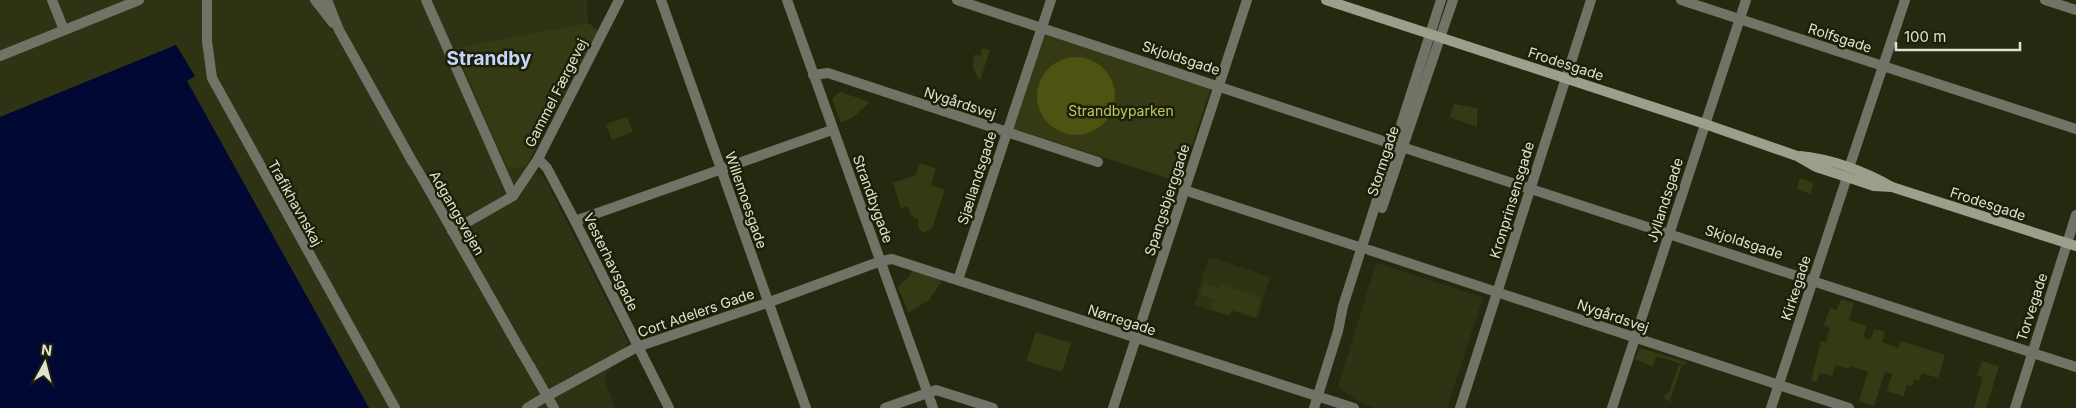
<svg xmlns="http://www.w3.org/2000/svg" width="2076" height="408" font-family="Inter,sans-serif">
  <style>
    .built { fill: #303313 }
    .green { fill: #363a14 }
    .forest { fill: #4d5311 }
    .water { fill: #000833 }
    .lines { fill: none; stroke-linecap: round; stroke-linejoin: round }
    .minor { stroke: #717367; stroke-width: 10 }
    .tertiary { stroke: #717367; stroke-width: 10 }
    .secondary { stroke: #9c9f8c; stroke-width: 10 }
    .labels { text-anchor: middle; stroke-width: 5; stroke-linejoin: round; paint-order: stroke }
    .street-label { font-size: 14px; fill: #dfe2d3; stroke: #1d1f07 }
    .park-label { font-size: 14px; fill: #bcc76c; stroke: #1d1f07 }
    .district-label { font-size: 19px; font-weight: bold; fill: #c1d5fd; stroke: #1d1f07 }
  </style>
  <rect width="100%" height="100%" fill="#262910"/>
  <g class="built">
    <polygon points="0,0 587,0 588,23 456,48 520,168 527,165 545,179 628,342 604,378 615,408 369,408 186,81 195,76 176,45 0,117"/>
    <polygon points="1209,257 1270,277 1257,319 1232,311 1230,316 1194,305"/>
    <polygon points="1376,263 1483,297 1447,408 1377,408 1361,403 1338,387"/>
  </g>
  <g class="green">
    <polygon points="588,23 598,30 527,165 520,168 507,167 455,48"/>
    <polygon points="1044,33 1211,87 1180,182 1012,128"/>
    <path d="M 982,48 L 990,50 L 980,80 C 973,71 971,66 975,54 L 980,56 Z"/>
    <polygon points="840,92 870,102 853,117 841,123 832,99"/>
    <polygon points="1454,104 1477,108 1477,127 1450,117"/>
    <polygon points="627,117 633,132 612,140 606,124"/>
    <polygon points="920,163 936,169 931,185 945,190 932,228 923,233 918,227 919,220 911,215 908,206 901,208 893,183 916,175"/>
    <polygon points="1800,178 1814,183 1810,194 1797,189"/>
    <polygon points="913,268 943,279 929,300 908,313 898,287 910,276"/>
    <polygon points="1204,283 1219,288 1220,284 1261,298 1255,317 1231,309 1229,315 1211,309 1214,299 1200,294"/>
    <polygon points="1841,299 1854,303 1849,320 1867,326 1863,337 1870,340 1874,329 1885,332 1882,342 1898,348 1901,341 1945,355 1938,378 1922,373 1919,380 1914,379 1912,386 1907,385 1904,396 1887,391 1892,374 1885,372 1874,406 1859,401 1868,372 1850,366 1849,369 1836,365 1832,376 1820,373 1817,382 1811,380 1821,341 1826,342 1830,328 1824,325 1830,308 1837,310"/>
    <polygon points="1036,332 1071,343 1062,372 1026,361"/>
    <polygon points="1640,348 1686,362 1685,365 1656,356 1653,367 1635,359"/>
    <polygon points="1982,361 1999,366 1986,408 1974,408 1983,377 1977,375"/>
    <polygon points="1679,365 1682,365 1670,400 1675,403 1664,399 1665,395 1669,392"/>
  </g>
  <circle class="forest" cx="1076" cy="96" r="39"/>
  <polygon class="water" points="176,45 195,76 187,81 369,408 0,408 0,117"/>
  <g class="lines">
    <g class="minor">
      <polyline points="52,0 64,30"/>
      <polyline points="207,0 207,41 212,78 395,408"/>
      <polyline points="315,0 333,23"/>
      <polyline points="327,0 339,30 412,161"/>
      <polyline points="426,0 513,196 452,231"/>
      <polyline points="661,0 806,408"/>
      <polyline points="957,0 1395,145"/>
      <polyline points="1681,0 2076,129"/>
      <polyline points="2045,0 2076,10"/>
      <polyline points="0,56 139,0"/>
      <polyline points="813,75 828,73 1098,162"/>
      <polyline points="1402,147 2076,367"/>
      <polyline points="538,159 547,168 575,221 669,408"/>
      <polyline points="1849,168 1905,0"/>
      <polyline points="423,179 522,353"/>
      <polyline points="1184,190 1362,248"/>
      <polyline points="575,221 832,130"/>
      <polyline points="1369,250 1849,408"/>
      <polyline points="958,280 1051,0"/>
      <polyline points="527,408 547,396 531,368"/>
      <polyline points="885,408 936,390 993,408"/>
      <polyline points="1113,408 1247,0"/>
      <polyline points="1460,408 1591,0"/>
      <polyline points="1612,408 1746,0"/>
      <polyline points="1771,408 1847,177"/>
    </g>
    <g class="tertiary">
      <polyline points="787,0 933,408"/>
      <polyline points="412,161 423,179"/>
      <polyline points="513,196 538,159 619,0"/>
      <polyline points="1382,208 1453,0"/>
      <polyline points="522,353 531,368"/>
      <polyline points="554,408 547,396 637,347 767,303 881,261 892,259 1354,408"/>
      <polyline points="1314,408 1338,331 1343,306 1441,0"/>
      <polyline points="2015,408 2076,215"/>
    </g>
    <g class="secondary">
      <polyline points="1326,0 1705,124 1797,156 1816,167 1847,177 1874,186 1892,187"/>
      <path d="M 1800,156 C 1831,159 1865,171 1892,187 L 2076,246"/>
    </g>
  </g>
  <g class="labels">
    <g class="street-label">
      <text transform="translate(1840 38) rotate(18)" y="5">Rolfsgade</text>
      <text transform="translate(1181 58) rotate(18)" y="5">Skjoldsgade</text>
      <text transform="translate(1566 64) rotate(18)" y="5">Frodesgade</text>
      <text transform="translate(556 93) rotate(-63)" y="5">Gammel Færgevej</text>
      <text transform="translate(960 103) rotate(18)" y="5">Nygårdsvej</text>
      <text transform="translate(1383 161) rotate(-72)" y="5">Stormgade</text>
      <text transform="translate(977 178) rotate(-72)" y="5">Sjællandsgade</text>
      <text transform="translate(873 199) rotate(70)" y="5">Strandbygade</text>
      <text transform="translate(746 200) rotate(71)" y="5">Willemoesgade</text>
      <text transform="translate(1167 200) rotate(-72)" y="5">Spangsbjerggade</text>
      <text transform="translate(1512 200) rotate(-73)" y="5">Kronprinsensgade</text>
      <text transform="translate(1665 200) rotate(-72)" y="5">Jyllandsgade</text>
      <text transform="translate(295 203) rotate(61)" y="5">Trafikhavnskaj</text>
      <text transform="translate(1988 204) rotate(18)" y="5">Frodesgade</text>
      <text transform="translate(457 213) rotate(60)" y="5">Adgangsvejen</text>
      <text transform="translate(1744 242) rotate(18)" y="5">Skjoldsgade</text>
      <text transform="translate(611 262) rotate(64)" y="5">Vesterhavsgade</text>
      <text transform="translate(1796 288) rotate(-72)" y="5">Kirkegade</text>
      <text transform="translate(2032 307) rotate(-72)" y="5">Torvegade</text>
      <text transform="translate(696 313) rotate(-19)" y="5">Cort Adelers Gade</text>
      <text transform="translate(1613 316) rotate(19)" y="5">Nygårdsvej</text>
      <text transform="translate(1122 320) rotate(18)" y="5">Nørregade</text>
    </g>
    <g class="park-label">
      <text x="1121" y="116">Strandbyparken</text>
    </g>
    <g class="district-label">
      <text x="489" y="65">Strandby</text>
    </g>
  </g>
  <g transform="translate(45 363) rotate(7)" stroke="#1d1f07" stroke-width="4" paint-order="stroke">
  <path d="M0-4L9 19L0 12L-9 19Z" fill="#dfe2d3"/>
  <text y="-8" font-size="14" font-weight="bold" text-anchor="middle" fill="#dfe2d3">N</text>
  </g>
  <path d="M1896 42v8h124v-8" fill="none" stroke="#dfe2d3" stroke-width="2.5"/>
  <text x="1904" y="42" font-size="15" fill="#dfe2d3" stroke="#1d1f07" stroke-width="4" paint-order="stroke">100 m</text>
</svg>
